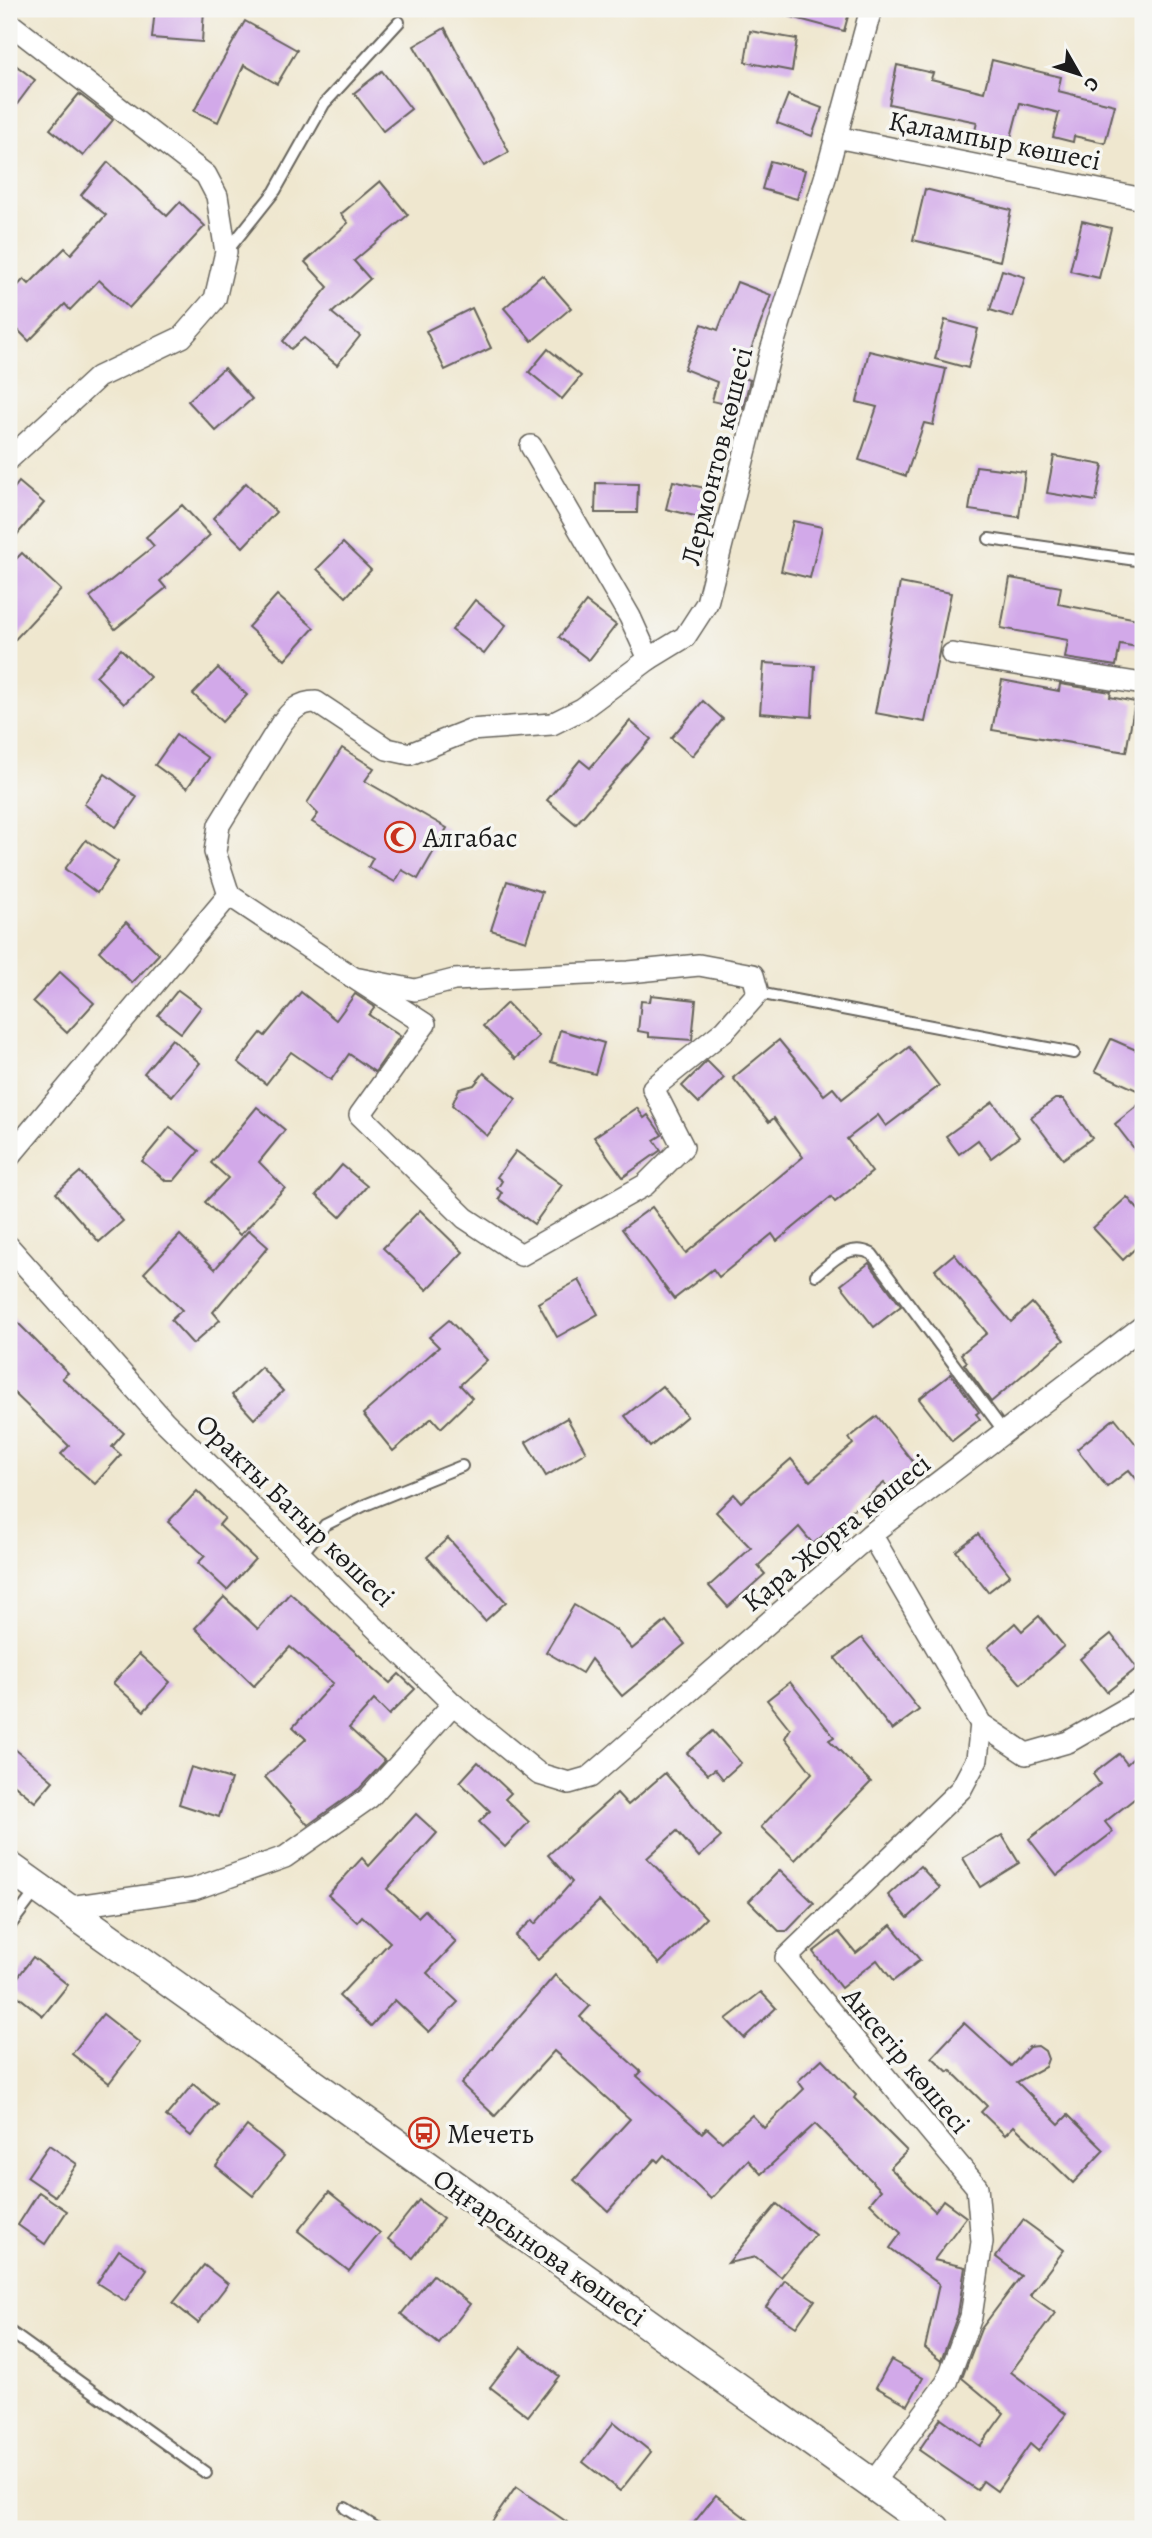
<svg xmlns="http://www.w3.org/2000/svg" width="1152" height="2538" font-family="Alegreya,serif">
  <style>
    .building { fill: #d2a9e9 }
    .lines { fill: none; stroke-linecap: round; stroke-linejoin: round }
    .service-casing { stroke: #66635b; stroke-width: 14 }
    .minor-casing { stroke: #66635b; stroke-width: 24 }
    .secondary-casing { stroke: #66635b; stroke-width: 33 }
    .service { stroke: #fff; stroke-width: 10 }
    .minor { stroke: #fff; stroke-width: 21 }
    .secondary { stroke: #fff; stroke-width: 30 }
    .labels { text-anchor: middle; stroke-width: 7; stroke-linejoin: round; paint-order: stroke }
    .street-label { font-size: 28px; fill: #1c1c1c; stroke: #f6f6f2 }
    .poi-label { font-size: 28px; fill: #1c1c1c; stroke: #f6f6f2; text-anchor: start }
  </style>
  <rect width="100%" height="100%" fill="#f6f6f2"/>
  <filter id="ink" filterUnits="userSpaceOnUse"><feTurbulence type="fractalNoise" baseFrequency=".0143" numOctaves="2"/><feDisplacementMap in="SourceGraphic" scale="14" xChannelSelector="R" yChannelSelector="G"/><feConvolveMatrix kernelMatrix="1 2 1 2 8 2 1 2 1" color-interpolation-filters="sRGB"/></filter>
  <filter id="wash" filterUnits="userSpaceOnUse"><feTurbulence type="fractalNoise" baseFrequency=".00686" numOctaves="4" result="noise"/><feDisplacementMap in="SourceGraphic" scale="28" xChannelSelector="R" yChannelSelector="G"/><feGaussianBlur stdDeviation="1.57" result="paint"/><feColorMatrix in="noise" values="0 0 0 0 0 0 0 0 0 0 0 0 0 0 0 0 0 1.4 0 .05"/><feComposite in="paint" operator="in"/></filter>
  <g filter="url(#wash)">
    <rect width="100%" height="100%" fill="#efe7cf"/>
    <g id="blocks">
      <g class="building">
        <polygon points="155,9 204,9 202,42 152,38"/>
        <polygon points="785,9 850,9 844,31 784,15"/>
        <polygon points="245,21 297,50 277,84 244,65 218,122 194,111"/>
        <polygon points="445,28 509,152 484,166 414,46"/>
        <polygon points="750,31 797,39 792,71 745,62"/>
        <polygon points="9,60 35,80 9,115"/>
        <polygon points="992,60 1061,77 1058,91 1115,105 1105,143 1074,136 1073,142 1053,137 1059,113 1020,103 1009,145 974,136 977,122 889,104 897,65 933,73 931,79 984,92"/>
        <polygon points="382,71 411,109 383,131 354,93"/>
        <polygon points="79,94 113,120 83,156 50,129"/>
        <polygon points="788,95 822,108 812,136 777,123"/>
        <polygon points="770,161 805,170 797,199 762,189"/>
        <polygon points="108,162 167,216 180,202 205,226 129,308 99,280 70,310 65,304 29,341 9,321 9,295 24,279 29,284 65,248 71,254 106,215 81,195"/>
        <polygon points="380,181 408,215 354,261 370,279 332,313 360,336 337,365 304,338 291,349 283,341 328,287 305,262 348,223 341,214"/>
        <polygon points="925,189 1011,210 1000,261 913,240"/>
        <polygon points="1082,221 1111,228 1099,278 1070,271"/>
        <polygon points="1002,270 1025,277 1013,317 990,310"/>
        <polygon points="542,275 571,308 532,341 504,308"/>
        <polygon points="737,282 771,295 741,377 750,380 743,408 712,401 717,382 684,369 702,324 718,330"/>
        <polygon points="472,308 491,348 445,370 426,331"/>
        <polygon points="945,320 978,329 968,368 935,359"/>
        <polygon points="548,349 581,376 562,399 529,372"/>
        <polygon points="869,351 946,369 933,425 924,423 906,476 859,460 877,407 857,402"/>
        <polygon points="224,368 252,399 216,431 188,401"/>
        <polygon points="1054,456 1103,465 1096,501 1047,493"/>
        <polygon points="976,466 1025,472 1019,517 969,510"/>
        <polygon points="673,481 714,490 707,519 666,509"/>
        <polygon points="19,482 44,503 9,544 9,495"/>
        <polygon points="246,483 276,512 243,547 213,518"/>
        <polygon points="596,483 638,484 637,513 595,513"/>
        <polygon points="182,505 210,535 160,581 166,588 115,629 90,597 154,546 146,537"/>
        <polygon points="793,521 822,527 810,578 781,571"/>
        <polygon points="343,543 371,570 346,597 317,569"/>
        <polygon points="22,553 61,590 9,646 9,566"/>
        <polygon points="1010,578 1061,587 1058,604 1143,620 1143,648 1120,644 1116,666 1065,658 1068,640 1001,628"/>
        <polygon points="900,583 951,593 925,722 875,713"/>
        <polygon points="277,595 314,628 285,660 248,627"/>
        <polygon points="475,600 506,625 484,654 452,630"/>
        <polygon points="586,602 616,625 589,660 559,637"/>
        <polygon points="121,649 150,677 124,704 96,676"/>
        <polygon points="764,663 815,666 812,717 760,713"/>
        <polygon points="218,668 247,695 222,722 193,694"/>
        <polygon points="1002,680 1059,691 1060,684 1111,692 1110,697 1135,702 1126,752 992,730"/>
        <polygon points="703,701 723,719 692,756 671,738"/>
        <polygon points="630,721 651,739 576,824 547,800 580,760 590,768"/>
        <polygon points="176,735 208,758 187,788 155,765"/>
        <polygon points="342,748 374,768 365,781 447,828 418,879 402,870 395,882 368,867 373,858 312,822 318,814 307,803"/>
        <polygon points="105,774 137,797 116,827 84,804"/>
        <polygon points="86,840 118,862 97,893 65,869"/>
        <polygon points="507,881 542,892 526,941 491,930"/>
        <polygon points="126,922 159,954 132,983 99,951"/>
        <polygon points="60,972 94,1003 67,1033 33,1001"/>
        <polygon points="178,990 201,1007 181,1033 158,1015"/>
        <polygon points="301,992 336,1020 355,994 375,1007 369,1015 400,1036 375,1072 349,1054 331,1080 291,1052 266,1084 238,1062 261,1033 265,1036"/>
        <polygon points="651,995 696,1000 692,1040 649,1037 649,1033 638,1031 641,1001 650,1002"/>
        <polygon points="507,1003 539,1036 515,1059 483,1026"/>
        <polygon points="560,1030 604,1043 595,1074 551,1062"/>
        <polygon points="172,1039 200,1063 172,1096 144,1073"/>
        <polygon points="1111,1039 1143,1053 1143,1093 1095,1071"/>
        <polygon points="779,1040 824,1095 833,1088 842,1099 909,1047 939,1086 886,1126 878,1115 847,1139 872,1172 835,1202 831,1197 777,1241 772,1234 719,1277 713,1269 674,1299 622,1229 652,1207 686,1253 803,1157 774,1118 769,1122 733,1078"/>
        <polygon points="707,1061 724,1078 699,1103 682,1086"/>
        <polygon points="484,1073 516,1099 487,1136 452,1105 459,1089 474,1085"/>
        <polygon points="1055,1099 1063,1099 1092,1138 1063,1159 1031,1117"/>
        <polygon points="1143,1101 1143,1160 1115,1124"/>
        <polygon points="993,1102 1019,1137 991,1158 978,1140 959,1154 946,1136"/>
        <polygon points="257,1107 285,1130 259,1162 285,1188 240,1235 205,1202 228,1178 211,1163"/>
        <polygon points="637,1108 644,1118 648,1115 662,1135 654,1140 661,1150 623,1177 594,1137"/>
        <polygon points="170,1127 199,1151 174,1181 166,1181 142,1161"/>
        <polygon points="516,1151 562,1185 534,1224 499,1199 502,1193 497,1189 502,1181 497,1177"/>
        <polygon points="342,1165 367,1186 340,1217 316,1195"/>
        <polygon points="80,1172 123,1221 99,1242 56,1193"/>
        <polygon points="1127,1197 1143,1215 1143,1241 1123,1260 1093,1228"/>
        <polygon points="420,1210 463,1252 427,1290 383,1248"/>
        <polygon points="249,1230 268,1247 213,1312 220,1320 193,1344 171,1320 182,1310 144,1273 180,1235 215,1269"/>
        <polygon points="954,1254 1011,1322 1032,1303 1064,1340 991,1402 964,1364 967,1362 961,1354 987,1333 935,1270"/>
        <polygon points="869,1263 901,1306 874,1327 841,1285"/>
        <polygon points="579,1280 598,1314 557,1337 538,1303"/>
        <polygon points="9,1314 68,1373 62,1378 124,1433 112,1447 121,1455 95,1484 61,1454 69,1446 9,1388"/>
        <polygon points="449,1320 487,1360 460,1385 472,1398 441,1428 432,1418 393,1451 363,1414 439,1347 429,1337"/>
        <polygon points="261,1367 283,1391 254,1419 232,1395"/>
        <polygon points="951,1374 979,1412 976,1414 980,1419 952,1441 919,1399"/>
        <polygon points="662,1386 687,1416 650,1447 625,1416"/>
        <polygon points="877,1416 917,1467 889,1489 884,1483 813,1544 799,1527 758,1566 765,1574 728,1607 709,1586 751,1548 716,1512 734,1494 741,1502 791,1459 810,1481 853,1444 849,1438"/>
        <polygon points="567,1418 586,1452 546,1476 526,1442"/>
        <polygon points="1115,1418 1143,1453 1143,1487 1129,1470 1107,1487 1077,1449"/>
        <polygon points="197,1491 225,1518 219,1525 255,1559 227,1590 198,1563 205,1556 168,1522"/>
        <polygon points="978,1534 1010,1575 988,1592 956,1551"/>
        <polygon points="448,1538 506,1602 485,1621 427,1557"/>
        <polygon points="290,1593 390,1683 399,1674 415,1689 389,1715 374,1700 349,1728 385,1761 360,1788 308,1825 265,1777 306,1739 293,1727 333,1683 290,1647 254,1686 195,1628 224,1597 258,1629"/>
        <polygon points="574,1605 616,1630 632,1649 666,1621 685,1644 622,1696 591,1659 582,1673 546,1652"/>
        <polygon points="1039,1616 1064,1646 1021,1684 988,1647 1015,1623 1022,1631"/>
        <polygon points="1111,1634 1137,1668 1107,1692 1080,1659"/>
        <polygon points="862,1638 919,1710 892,1730 835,1658"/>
        <polygon points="139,1654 170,1682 144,1711 113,1683"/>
        <polygon points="790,1682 834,1737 829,1740 871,1782 795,1860 761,1827 812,1773 785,1738 790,1729 767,1700"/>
        <polygon points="713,1731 741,1763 723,1779 715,1769 708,1774 687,1753"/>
        <polygon points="9,1744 53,1781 35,1802 9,1780"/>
        <polygon points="1143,1749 1143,1792 1105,1822 1113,1832 1057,1875 1029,1839 1100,1784 1093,1774 1119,1754 1127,1764"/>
        <polygon points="478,1762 511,1793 505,1799 529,1822 505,1847 479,1822 490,1811 460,1782"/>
        <polygon points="191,1767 231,1779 219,1817 179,1804"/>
        <polygon points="665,1773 721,1837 699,1857 677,1831 647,1858 706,1918 659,1964 599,1901 538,1960 515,1936 532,1920 535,1924 572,1882 548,1855 617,1793 628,1805"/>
        <polygon points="416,1814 437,1833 387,1889 418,1917 425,1910 456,1942 427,1973 458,2002 429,2032 395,2000 371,2026 339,1996 390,1942 362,1916 357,1922 328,1895 362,1858 369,1866"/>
        <polygon points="1002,1835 1019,1863 980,1887 963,1858"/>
        <polygon points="920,1866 940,1888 908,1918 888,1895"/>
        <polygon points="780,1870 814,1903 787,1931 779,1931 749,1901"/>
        <polygon points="891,1925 920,1960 893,1981 877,1960 841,1988 813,1952 839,1932 856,1953"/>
        <polygon points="33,1957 68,1985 43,2016 9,1989"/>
        <polygon points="555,1975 590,2006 580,2017 641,2072 637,2076 702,2133 707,2128 722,2142 752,2115 764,2128 804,2089 798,2081 822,2059 856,2095 854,2098 907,2151 890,2168 935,2211 943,2200 966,2217 934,2260 965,2267 958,2314 941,2361 925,2348 939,2284 890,2248 901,2233 870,2203 881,2190 815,2124 761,2174 748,2160 711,2199 664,2155 658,2162 655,2159 608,2211 574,2180 630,2119 554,2051 495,2116 461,2084"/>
        <polygon points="761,1992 776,2008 744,2038 726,2019"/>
        <polygon points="103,2014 140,2043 109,2083 72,2054"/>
        <polygon points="964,2023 1011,2066 1029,2047 1038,2046 1045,2051 1048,2059 1045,2067 1017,2082 1059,2124 1068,2115 1104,2150 1073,2183 1014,2126 1005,2135 981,2112 987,2106 950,2070 948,2072 932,2057"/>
        <polygon points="193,2084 217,2104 191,2136 166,2116"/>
        <polygon points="247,2126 284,2156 253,2196 216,2166"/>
        <polygon points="49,2145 77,2164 55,2196 27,2177"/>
        <polygon points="39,2192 67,2211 45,2244 18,2225"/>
        <polygon points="329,2192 380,2233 349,2271 298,2231"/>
        <polygon points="419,2200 443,2219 413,2258 388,2239"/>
        <polygon points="777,2204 815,2235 781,2277 756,2257 728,2263"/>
        <polygon points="1023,2220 1064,2250 1030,2295 1055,2313 1011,2372 1066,2414 1038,2451 1030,2444 997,2491 983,2481 977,2490 919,2450 941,2418 980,2446 1004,2413 962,2378 981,2329 1021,2276 996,2257"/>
        <polygon points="119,2250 147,2269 125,2301 97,2283"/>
        <polygon points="204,2265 228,2284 198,2323 173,2303"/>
        <polygon points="433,2275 470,2304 439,2344 401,2314"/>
        <polygon points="785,2280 815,2300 796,2327 766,2307"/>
        <polygon points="521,2347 559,2376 528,2416 490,2387"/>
        <polygon points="891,2360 923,2378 908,2405 876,2387"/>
        <polygon points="614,2422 651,2452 620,2491 583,2462"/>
        <polygon points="516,2487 577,2529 487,2529"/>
        <polygon points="716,2495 760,2529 689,2529"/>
      </g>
    </g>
  </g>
  <g filter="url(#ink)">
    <use href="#blocks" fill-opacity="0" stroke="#66635b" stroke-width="2"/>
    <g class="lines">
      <g class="service-casing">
        <g id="service">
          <polyline points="228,250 275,191 324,104 399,22"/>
          <polyline points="989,539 1143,561"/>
          <polyline points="758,993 1074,1053"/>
          <path d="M 816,1275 C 833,1261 849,1242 872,1254 L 1005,1433"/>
          <polyline points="301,1555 325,1525 365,1505 462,1466"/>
          <polyline points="9,1927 36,1891"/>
          <polyline points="9,2331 206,2473"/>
          <polyline points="345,2508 378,2529"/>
        </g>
      </g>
      <g class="minor-casing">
        <g id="minor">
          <polyline points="9,23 206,175 217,196 226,252 215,299 182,337 98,377 9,459"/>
          <polyline points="836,137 1143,199"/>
          <polyline points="531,446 630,617 649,659 685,637 707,603 770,354 825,178 871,9"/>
          <polyline points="952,654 1143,684"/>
          <path d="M 354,978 L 425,1024 L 360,1115 L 465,1218 L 521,1255 L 645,1185 L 683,1147 L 653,1088 L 725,1030 L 758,993 L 753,975 L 699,965 L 629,972 L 454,980 L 415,990 L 354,978 L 229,895 L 215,852 L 219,825 L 281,724 C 291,711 299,702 316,702 L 387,749 L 410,754 L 470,730 L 552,724 L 582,709 L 649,659"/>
          <polyline points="9,1157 229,895"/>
          <polyline points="9,1247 164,1421 453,1704 539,1774 569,1783 590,1777 871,1534 1143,1326"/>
          <polyline points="871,1534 981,1724 1026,1754 1068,1742 1143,1699"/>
          <polyline points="63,1908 194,1889 285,1857 369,1798 453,1704"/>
          <polyline points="872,2484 947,2382 971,2317 982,2242 977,2187 786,1958 961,1789 977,1759 981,1724"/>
        </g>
      </g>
      <g class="secondary-casing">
        <polyline id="secondary" points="9,1867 935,2529"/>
      </g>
      <use href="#service" class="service"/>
      <use href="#minor" class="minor"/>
      <use href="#secondary" class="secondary"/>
    </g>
  </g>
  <defs>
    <g id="mosque-ring" transform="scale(1.575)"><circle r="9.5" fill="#f6f6f2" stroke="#c8321e" stroke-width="1.5"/><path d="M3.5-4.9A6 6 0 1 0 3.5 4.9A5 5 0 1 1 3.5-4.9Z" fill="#c8321e"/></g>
    <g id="bus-ring" transform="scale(1.575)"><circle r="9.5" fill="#f6f6f2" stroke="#c8321e" stroke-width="1.5"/><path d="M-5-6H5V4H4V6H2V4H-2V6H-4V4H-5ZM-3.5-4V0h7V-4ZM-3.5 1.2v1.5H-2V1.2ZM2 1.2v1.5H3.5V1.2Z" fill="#c8321e"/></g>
  </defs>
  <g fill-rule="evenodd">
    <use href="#mosque-ring" x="400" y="837"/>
    <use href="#bus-ring" x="424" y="2133"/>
  </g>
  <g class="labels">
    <g class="street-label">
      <text transform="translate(995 140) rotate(11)" y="10">Қалампыр көшесі</text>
      <text transform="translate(716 456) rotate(-76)" y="10">Лермонтов көшесі</text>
      <text transform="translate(296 1510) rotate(44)" y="10">Оракты Батыр көшесі</text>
      <text transform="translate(836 1532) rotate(-39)" y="10">Қара Жорға көшесі</text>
      <text transform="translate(907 2060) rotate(50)" y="10">Ансегір көшесі</text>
      <text transform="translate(540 2247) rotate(35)" y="10">Оңғарсынова көшесі</text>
    </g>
    <g class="poi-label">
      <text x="423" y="847">Алгабас</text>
      <text x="447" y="2143">Мечеть</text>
    </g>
  </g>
  <rect width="1152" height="2538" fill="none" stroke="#f6f6f2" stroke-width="35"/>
  <g transform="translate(1079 74) rotate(129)" stroke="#f6f6f2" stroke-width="5" paint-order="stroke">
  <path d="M0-5L12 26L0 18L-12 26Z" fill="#1c1c1c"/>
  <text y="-10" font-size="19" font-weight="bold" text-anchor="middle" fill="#1c1c1c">С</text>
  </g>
</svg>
